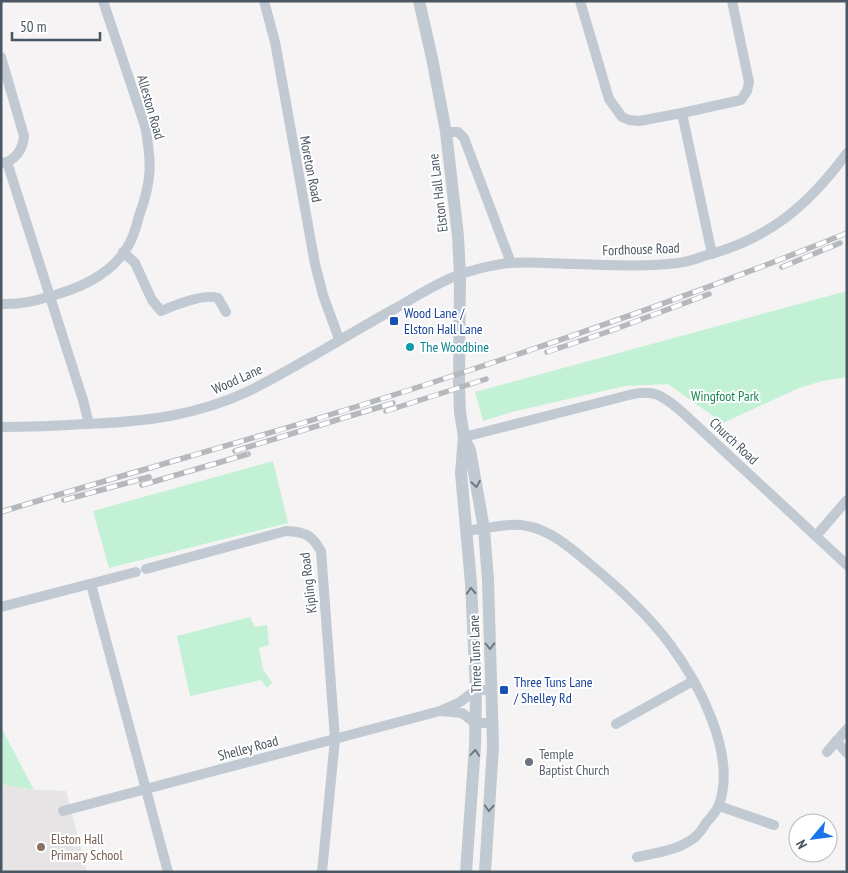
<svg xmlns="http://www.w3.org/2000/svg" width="848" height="873" font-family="'PT Sans Narrow',sans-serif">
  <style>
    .education { fill: #e6e4e5 }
    .green { fill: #c3f1d5 }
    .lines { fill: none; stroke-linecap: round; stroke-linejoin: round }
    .minor { stroke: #c1cad2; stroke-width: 10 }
    .tertiary { stroke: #c1cad2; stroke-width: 12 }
    .rail-casing { stroke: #b5b8bd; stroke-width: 5.5 }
    .rail { stroke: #fff; stroke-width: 4; stroke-dasharray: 11; stroke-linecap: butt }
    .oneway { stroke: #6e7983 }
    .transit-dot { fill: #1a4fb4; stroke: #fff; stroke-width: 2 }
    .culture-dot { fill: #0f9aa8; stroke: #fff; stroke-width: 2 }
    .worship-dot { fill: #6b7280; stroke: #fff; stroke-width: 2 }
    .education-dot { fill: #8d6e63; stroke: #fff; stroke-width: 2 }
    .labels { text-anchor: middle; stroke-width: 4; stroke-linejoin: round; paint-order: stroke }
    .street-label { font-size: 14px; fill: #4a5661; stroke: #fff }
    .transit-label { font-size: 14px; fill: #164399; stroke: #fff; text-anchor: start }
    .culture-label { font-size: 14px; fill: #0d838f; stroke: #fff; text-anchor: start }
    .park-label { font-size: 14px; fill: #17864f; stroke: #fff }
    .worship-label { font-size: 14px; fill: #5b616d; stroke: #fff; text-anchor: start }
    .education-label { font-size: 14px; fill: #785e54; stroke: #fff; text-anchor: start }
  </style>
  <rect width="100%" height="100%" fill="#f5f3f3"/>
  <polygon class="education" points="1,784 34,790 66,791 87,872 1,872"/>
  <g class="green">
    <polygon points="847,291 847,377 822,381 799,388 723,423 668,384 625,386 516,411 483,421 475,392"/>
    <polygon points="273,461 288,523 109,568 93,511"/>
    <polygon points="250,617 255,627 267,625 269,645 259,648 263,669 272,683 267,688 261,680 190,696 177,636"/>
    <polygon points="1,727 34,790 1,784"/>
  </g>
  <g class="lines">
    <g class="minor">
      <polyline points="264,1 275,42 315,264 323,295 339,339"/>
      <polyline points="580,1 609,99 622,117 629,120 639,121 682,113 712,254"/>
      <path d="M 1,57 L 24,136 C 23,149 15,162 1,163"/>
      <polyline points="682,113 741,100 747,91 749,82 732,1"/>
      <polyline points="446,132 458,132 464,138 511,263"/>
      <polyline points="7,162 83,400 89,424"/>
      <path d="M 123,252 L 135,263 L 152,300 L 161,311 C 175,305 204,293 218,298 L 226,312"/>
      <path d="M 1,304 C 21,305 39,300 58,294 C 88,285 119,269 132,238 C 135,231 137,224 139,216 C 152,181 152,163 145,126 L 103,1"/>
      <path d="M 1,427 C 29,427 57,426 84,424 C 143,422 197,416 251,390 C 300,365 347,335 396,308 C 417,296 438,282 461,274 C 477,269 495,264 511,263 C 532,261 555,264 576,264 C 610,265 644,267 678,263 C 687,262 696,259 704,256 C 769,239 808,206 847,153"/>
      <path d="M 464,437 L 629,395 C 654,389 662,395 681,411 L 847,565"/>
      <path d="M 466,531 C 484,529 510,522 527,526 C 551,530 573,550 591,565 C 619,588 647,614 669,643 C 699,683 737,754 719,805 C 717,811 710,818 706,823 C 703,828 699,834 694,838 C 678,850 657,853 637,857"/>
      <polyline points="816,536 847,500"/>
      <path d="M 146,569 L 286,531 C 305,532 311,534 321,551 L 335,739 L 322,872"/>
      <polyline points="91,584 168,872"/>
      <polyline points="1,607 136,572"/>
      <polyline points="441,711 462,713 475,723 492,723"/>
      <polyline points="616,724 693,681"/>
      <polyline points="836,741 847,753"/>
      <polyline points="827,752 847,729"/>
      <polyline points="719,806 774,825"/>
      <polyline points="63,811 440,711 460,702 476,690 491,690"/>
    </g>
    <g class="tertiary">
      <polyline points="419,1 432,58 446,132 458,236 460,275 459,383 460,412 464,437 461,473 471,583 476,690 475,746 466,872"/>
      <polyline points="466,442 470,450 484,529 488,580 493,746 485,872"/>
    </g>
    <g class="rail-casing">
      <g id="rail">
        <polyline points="782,267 840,243"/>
        <polyline points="547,352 610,331 709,294"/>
        <polyline points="386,411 486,379"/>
        <polyline points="235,451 393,403"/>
        <polyline points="142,485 248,454"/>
        <polyline points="64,500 149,477"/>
        <path d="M 1,512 C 145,468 291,429 434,382 C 573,337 711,288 847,233"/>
      </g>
    </g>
    <use href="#rail" class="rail"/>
  </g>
  <defs><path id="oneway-chevron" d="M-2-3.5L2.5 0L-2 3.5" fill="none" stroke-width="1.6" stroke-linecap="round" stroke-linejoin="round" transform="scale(1.25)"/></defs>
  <g class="oneway">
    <use href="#oneway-chevron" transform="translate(476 484) rotate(81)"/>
    <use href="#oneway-chevron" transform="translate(471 591) rotate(-93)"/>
    <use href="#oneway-chevron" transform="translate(490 646) rotate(88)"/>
    <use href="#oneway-chevron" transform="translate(475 753) rotate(-86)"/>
    <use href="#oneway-chevron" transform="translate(489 808) rotate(93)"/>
  </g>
  <g class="transit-dot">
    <rect x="389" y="316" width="10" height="10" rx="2.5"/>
    <rect x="499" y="685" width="10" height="10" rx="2.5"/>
  </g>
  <circle class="culture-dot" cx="410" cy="347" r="5"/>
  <circle class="worship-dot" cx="529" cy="762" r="5"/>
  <circle class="education-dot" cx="41" cy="847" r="5"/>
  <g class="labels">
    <g class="street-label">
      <text transform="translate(151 107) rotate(74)" y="5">Alleston Road</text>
      <text transform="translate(311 169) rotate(79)" y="5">Moreton Road</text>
      <text transform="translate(438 193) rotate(-97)" y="5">Elston Hall Lane</text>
      <text transform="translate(641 249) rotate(-2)" y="5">Fordhouse Road</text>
      <text transform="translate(237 379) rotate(-24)" y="5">Wood Lane</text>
      <text transform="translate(734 441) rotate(43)" y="5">Church Road</text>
      <text transform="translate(308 583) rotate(-97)" y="5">Kipling Road</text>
      <text transform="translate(475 654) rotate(-92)" y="5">Three Tuns Lane</text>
      <text transform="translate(248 748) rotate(-15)" y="5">Shelley Road</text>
    </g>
    <g class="transit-label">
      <text x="404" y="318">Wood Lane /<tspan x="404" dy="16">Elston Hall Lane</tspan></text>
      <text x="514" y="687">Three Tuns Lane<tspan x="514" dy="16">/ Shelley Rd</tspan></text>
    </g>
    <g class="culture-label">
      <text x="420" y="352">The Woodbine</text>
    </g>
    <g class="park-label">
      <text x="725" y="401">Wingfoot Park</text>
    </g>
    <g class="worship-label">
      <text x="539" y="759">Temple<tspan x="539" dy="16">Baptist Church</tspan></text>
    </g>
    <g class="education-label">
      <text x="51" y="844">Elston Hall<tspan x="51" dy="16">Primary School</tspan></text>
    </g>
  </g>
  <rect width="848" height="873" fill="none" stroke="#4a5661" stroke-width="5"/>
  <g transform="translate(813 838) rotate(241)"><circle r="24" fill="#ffffff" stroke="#b7bbc0"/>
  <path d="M0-4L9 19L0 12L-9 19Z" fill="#1a73e8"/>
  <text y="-8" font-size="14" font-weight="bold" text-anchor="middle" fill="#4a5661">N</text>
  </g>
  <path d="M12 32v8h88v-8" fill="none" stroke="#4a5661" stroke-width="2.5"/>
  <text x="20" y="32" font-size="15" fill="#4a5661" stroke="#ffffff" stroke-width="4" paint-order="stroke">50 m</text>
</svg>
